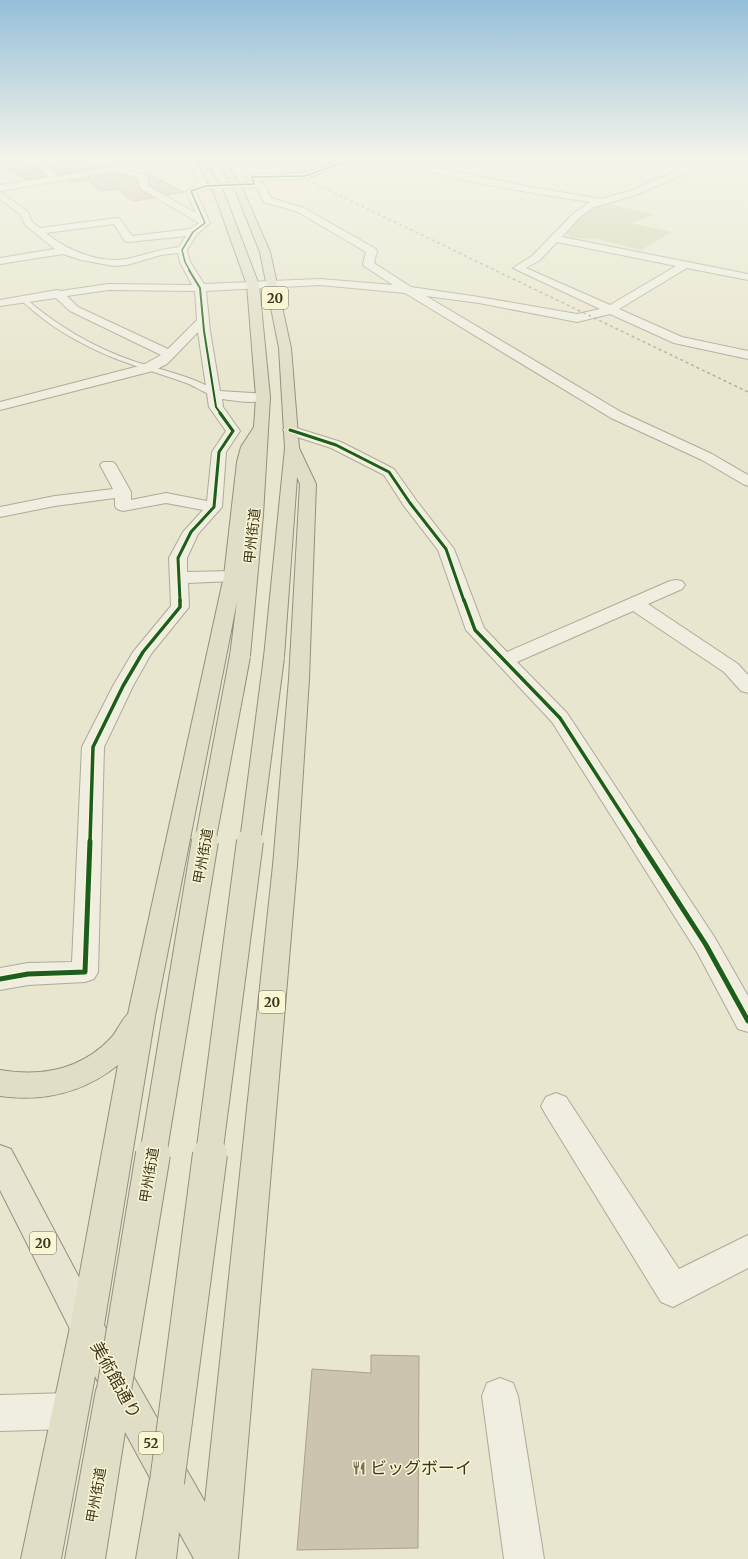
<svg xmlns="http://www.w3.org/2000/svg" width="748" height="1559" font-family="Merriweather,'Noto Sans JP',serif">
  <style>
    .cemetery { fill: #cdd5af }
    .building { fill: #ccc4ae; stroke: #a9a18d }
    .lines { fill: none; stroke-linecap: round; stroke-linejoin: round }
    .service-casing { stroke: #adaa97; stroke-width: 2 }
    .minor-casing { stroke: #adaa97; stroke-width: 2 }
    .primary-casing { stroke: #938f7e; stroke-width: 2 }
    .trunk-casing { stroke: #938f7e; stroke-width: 2 }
    .service { fill: #efeee1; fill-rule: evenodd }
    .minor { fill: #efeee1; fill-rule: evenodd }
    .primary { fill: #e7e5d1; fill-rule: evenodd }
    .trunk { fill: #e1dec8; fill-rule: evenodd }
    .rail { stroke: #afada0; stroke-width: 1.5; stroke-dasharray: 3 3; stroke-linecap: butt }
    .trunk-bridge-far2-casing { stroke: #938f7e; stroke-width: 22; stroke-linecap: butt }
    .trunk-bridge-far1-casing { stroke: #938f7e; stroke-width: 28; stroke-linecap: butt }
    .trunk-bridge-casing { stroke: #938f7e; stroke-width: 36; stroke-linecap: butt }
    .path-bridge { stroke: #c8c6b7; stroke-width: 1; stroke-dasharray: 1.5 1; stroke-linecap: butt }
    .trunk-bridge-far2 { stroke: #e1dec8; stroke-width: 20 }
    .trunk-bridge-far1 { stroke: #e1dec8; stroke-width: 26 }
    .trunk-bridge { stroke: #e1dec8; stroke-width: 34 }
    .cycleway-far4-casing { stroke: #f9f6d4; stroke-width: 2.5 }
    .cycleway-far3-casing { stroke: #f9f6d4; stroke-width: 3.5 }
    .cycleway-far2-casing { stroke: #f9f6d4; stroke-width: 5 }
    .cycleway-far1-casing { stroke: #f9f6d4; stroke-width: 6 }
    .cycleway-casing { stroke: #f9f6d4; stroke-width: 8 }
    .cycleway-far4 { stroke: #1b5e20; stroke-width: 1.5 }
    .cycleway-far3 { stroke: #1b5e20; stroke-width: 2 }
    .cycleway-far2 { stroke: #1b5e20; stroke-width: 3 }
    .cycleway-far1 { stroke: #1b5e20; stroke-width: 3.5 }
    .cycleway { stroke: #1b5e20; stroke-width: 5 }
    .labels { text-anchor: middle; stroke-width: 3; stroke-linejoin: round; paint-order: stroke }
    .shield { fill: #f9f6d4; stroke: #766e54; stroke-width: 1 }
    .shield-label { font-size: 13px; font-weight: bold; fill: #3e341d }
    .street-label { font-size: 14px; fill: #3e341d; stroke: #f9f6d4 }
    .near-street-label { font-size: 17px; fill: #3e341d; stroke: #f9f6d4 }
    .near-poi-label { font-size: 17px; fill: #3e341d; stroke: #f9f6d4; text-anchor: start }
  </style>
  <rect width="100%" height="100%" fill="#e8e6ce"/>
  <polygon class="cemetery" points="604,202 654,215 630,223 672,232 641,250 597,239 571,238 565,231 581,216"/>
  <g class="building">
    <polygon points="0,159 25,159 46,176 26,179 0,165"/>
    <polygon points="39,159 116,159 125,163 59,174"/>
    <polygon points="116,173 137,179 140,190 153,198 134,201 130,198 127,198 118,189 99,191 89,180 72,182 70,181"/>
    <polygon points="148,174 184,192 168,195 149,185"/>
    <polygon points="371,1355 419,1356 418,1548 297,1550 312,1369 371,1373"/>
  </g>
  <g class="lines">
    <g class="service-casing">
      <path id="service" d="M 21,298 L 25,298 C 57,326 93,347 133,361 C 154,368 204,379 219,394 C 213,399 196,387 189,384 C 151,370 113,361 78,341 C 57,330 38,316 21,300 Z"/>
    </g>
    <g class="minor-casing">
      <g id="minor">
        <path d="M 26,159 L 36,159 L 59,176 L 160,159 L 179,159 L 175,161 L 127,170 L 147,175 L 148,186 L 196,213 L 186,191 L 195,187 L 198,180 L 189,164 L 183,159 L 192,159 L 195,161 L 206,180 L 205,184 L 249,182 L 248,177 L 252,174 L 304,173 L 345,159 L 357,159 L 305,179 L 257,180 L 258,182 L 263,183 L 268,188 L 267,191 L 271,198 L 304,208 L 376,249 L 377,251 L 374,263 L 411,287 L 479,297 L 577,314 L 600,309 L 513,268 L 532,256 L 574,213 L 590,202 C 558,197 420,177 403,159 L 414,159 L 430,166 L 525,186 L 601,199 L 630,191 L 704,159 L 748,159 L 748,164 L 712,162 L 636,195 L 594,207 L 580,217 L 562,237 L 748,274 L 748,280 L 687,268 L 619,309 L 682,337 L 748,351 L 748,359 L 674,343 L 610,314 L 577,322 L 479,303 L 426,296 L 621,412 L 712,454 L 748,475 L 748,486 L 743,484 L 702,460 L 611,418 L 405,293 L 320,285 L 206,291 L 210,331 L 220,391 L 268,394 L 270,397 L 268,400 C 252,404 237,401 222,399 L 223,407 L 240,431 L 226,452 L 222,507 L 198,534 L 187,558 L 187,572 L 233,571 L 239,572 L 242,576 L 239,580 L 233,581 L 188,583 L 189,607 L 151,654 L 133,686 L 104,747 L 98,972 L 94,979 L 85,982 L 28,985 L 0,990 L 0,968 L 28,963 L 72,962 L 82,747 L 113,686 L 133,652 L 171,606 L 169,558 L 183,532 L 203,510 L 166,503 L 123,511 L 117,509 L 115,506 L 115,498 L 55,506 L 0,517 L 0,507 L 55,496 L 113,489 L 100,465 L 103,462 L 113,462 L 116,465 L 131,492 L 131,500 L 166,493 L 207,501 L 212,452 L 226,431 L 209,407 L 198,332 L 167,364 L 153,371 L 0,410 L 0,402 L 143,365 L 161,355 L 70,311 L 56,298 L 0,306 L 0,300 L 57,290 L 61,291 L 108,284 L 192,285 L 180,262 L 178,253 L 161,255 L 127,265 L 114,266 L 81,260 L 63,254 L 0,264 L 0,258 L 55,249 L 25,225 L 21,215 L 0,199 L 0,192 L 28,212 L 32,222 L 40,228 L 117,218 L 120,219 L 132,236 L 190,229 L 199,223 L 141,189 L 138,181 L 139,178 L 116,171 L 0,191 L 0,185 L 50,177 ZM 257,187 L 264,202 L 298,212 L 366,252 L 363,264 L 364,266 L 393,285 L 320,279 L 204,284 L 190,262 L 187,250 L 197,234 L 210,223 L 196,192 L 207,189 ZM 114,224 L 125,241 L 129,242 L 186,236 L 179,247 C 160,249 145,255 127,259 C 100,264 66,250 46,233 ZM 557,242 L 676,266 L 610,305 L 526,268 L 540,260 ZM 108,290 L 195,291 L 197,320 L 168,349 L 78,307 L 67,296 Z"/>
        <polygon points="290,426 341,442 394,469 416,500 454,549 484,628 507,652 670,581 676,580 682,581 685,585 682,589 648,604 738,664 748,675 748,693 741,691 724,672 633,611 517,662 567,713 715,938 748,996 748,1032 738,1029 697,952 552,722 466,630 438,550 404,506 384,475 331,448 285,433 283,430 285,427"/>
        <polygon points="556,1093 566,1097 679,1269 748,1235 748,1268 673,1307 661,1302 546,1115 541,1106 546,1097"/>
        <polygon points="500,1378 513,1383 518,1396 544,1559 504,1559 482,1396 487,1383"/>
        <polygon points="69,1393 82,1398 87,1411 82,1424 69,1429 0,1431 0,1395"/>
      </g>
    </g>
    <g class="primary-casing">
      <polygon id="primary" points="0,1145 11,1149 99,1315 104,1327 99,1339 87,1344 75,1339 0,1190"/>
    </g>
    <g class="trunk-casing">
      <path id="trunk" d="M 196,159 L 204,159 L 224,193 L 259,285 L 270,397 L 263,515 L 250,656 L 247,660 L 240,662 L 233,660 L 230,656 L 237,601 L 155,1016 L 104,1325 L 205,1502 L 273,865 L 289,679 L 300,484 L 297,477 L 284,657 L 281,661 L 274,663 L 267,661 L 264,657 L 285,448 L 279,348 L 260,252 L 235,190 L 216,159 L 224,159 L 243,190 L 270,252 L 291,348 L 299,448 L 316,484 L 309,679 L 297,865 L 238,1559 L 194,1559 L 179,1532 L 176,1559 L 136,1559 L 150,1478 L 125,1432 L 105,1559 L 65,1559 L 96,1390 L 99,1384 L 95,1376 L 61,1559 L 21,1559 L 70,1327 L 118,1065 C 83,1093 44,1102 0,1096 L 0,1070 C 41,1077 80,1070 110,1039 C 117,1032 121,1020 128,1014 L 224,576 L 237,462 L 241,447 L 254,427 L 256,397 L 247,285 L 214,193 Z"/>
    </g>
    <use href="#service" class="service"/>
    <use href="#minor" class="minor"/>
    <use href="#primary" class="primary"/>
    <use href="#trunk" class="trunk"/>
    <polyline class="rail" points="264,159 748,392"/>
    <g class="trunk-bridge-far2-casing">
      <g id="trunk-bridge-far2">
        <polyline points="205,842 240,656"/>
        <polyline points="250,842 274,657"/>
      </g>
    </g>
    <g class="trunk-bridge-far1-casing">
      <g id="trunk-bridge-far1">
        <polyline points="153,1155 205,841"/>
        <polyline points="209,1155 250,841"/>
      </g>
    </g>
    <g class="trunk-bridge-casing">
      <g id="trunk-bridge">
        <polyline points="114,1390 153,1154"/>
        <polyline points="167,1482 210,1154"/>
      </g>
    </g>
    <polyline class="path-bridge" points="203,202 254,199"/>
    <use href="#trunk-bridge-far2" class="trunk-bridge-far2"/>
    <use href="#trunk-bridge-far1" class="trunk-bridge-far1"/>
    <use href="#trunk-bridge" class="trunk-bridge"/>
    <g class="cycleway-far4-casing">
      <polyline id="cycleway-far4" points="190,271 185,262 182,250 193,232 205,223 191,191 206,186 254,184 252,177 305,176 353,159"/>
    </g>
    <g class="cycleway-far3-casing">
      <polyline id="cycleway-far3" points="189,270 200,288 204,331 216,407 221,414"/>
    </g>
    <g class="cycleway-far2-casing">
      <g id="cycleway-far2">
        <polyline points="290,430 336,445 389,472 410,503 446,549 464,601"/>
        <polyline points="180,601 178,558 191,532 214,507 219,452 233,431 220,413"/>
      </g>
    </g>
    <g class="cycleway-far1-casing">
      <g id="cycleway-far1">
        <polyline points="464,600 475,630 560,718 640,842"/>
        <polyline points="90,842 93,747 123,686 143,652 180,607 180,600"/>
      </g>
    </g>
    <g class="cycleway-casing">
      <g id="cycleway">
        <polyline points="639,841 706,945 748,1021"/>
        <polyline points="0,979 28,974 85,972 90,841"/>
      </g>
    </g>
    <use href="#cycleway-far4" class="cycleway-far4"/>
    <use href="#cycleway-far3" class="cycleway-far3"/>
    <use href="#cycleway-far2" class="cycleway-far2"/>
    <use href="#cycleway-far1" class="cycleway-far1"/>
    <use href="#cycleway" class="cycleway"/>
  </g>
  <linearGradient id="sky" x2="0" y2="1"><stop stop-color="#95bfda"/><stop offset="0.42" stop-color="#f5f4e9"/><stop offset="1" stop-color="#f5f4e9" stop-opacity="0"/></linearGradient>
  <rect width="748" height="377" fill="url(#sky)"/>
  <defs>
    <g id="restaurant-bare" transform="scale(1.08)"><path d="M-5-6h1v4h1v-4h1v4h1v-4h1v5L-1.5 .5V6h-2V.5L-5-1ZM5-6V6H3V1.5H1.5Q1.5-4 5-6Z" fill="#7a725b" stroke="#f9f6d4" stroke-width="2.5" paint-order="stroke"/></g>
  </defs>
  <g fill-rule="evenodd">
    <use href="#restaurant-bare" x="359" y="1468"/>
  </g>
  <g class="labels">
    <g class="shield">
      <rect x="262" y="287" width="26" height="22" rx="3"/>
      <rect x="259" y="991" width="26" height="22" rx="3"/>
      <rect x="30" y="1232" width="26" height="22" rx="3"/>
      <rect x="139" y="1432" width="24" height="22" rx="3"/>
    </g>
    <g class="shield-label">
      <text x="275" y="303">20</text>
      <text x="272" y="1007">20</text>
      <text x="43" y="1248">20</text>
      <text x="151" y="1448">52</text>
    </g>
    <g class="street-label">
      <text transform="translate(252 536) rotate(-84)" y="5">甲州街道</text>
      <text transform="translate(203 856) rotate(-80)" y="5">甲州街道</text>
      <text transform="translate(149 1175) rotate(-81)" y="5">甲州街道</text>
      <text transform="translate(96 1495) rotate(-80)" y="5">甲州街道</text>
    </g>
    <g class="near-street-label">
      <text transform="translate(116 1380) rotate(61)" y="6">美術館通り</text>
    </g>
    <g class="near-poi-label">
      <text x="370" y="1474">ビッグボーイ</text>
    </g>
  </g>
</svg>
